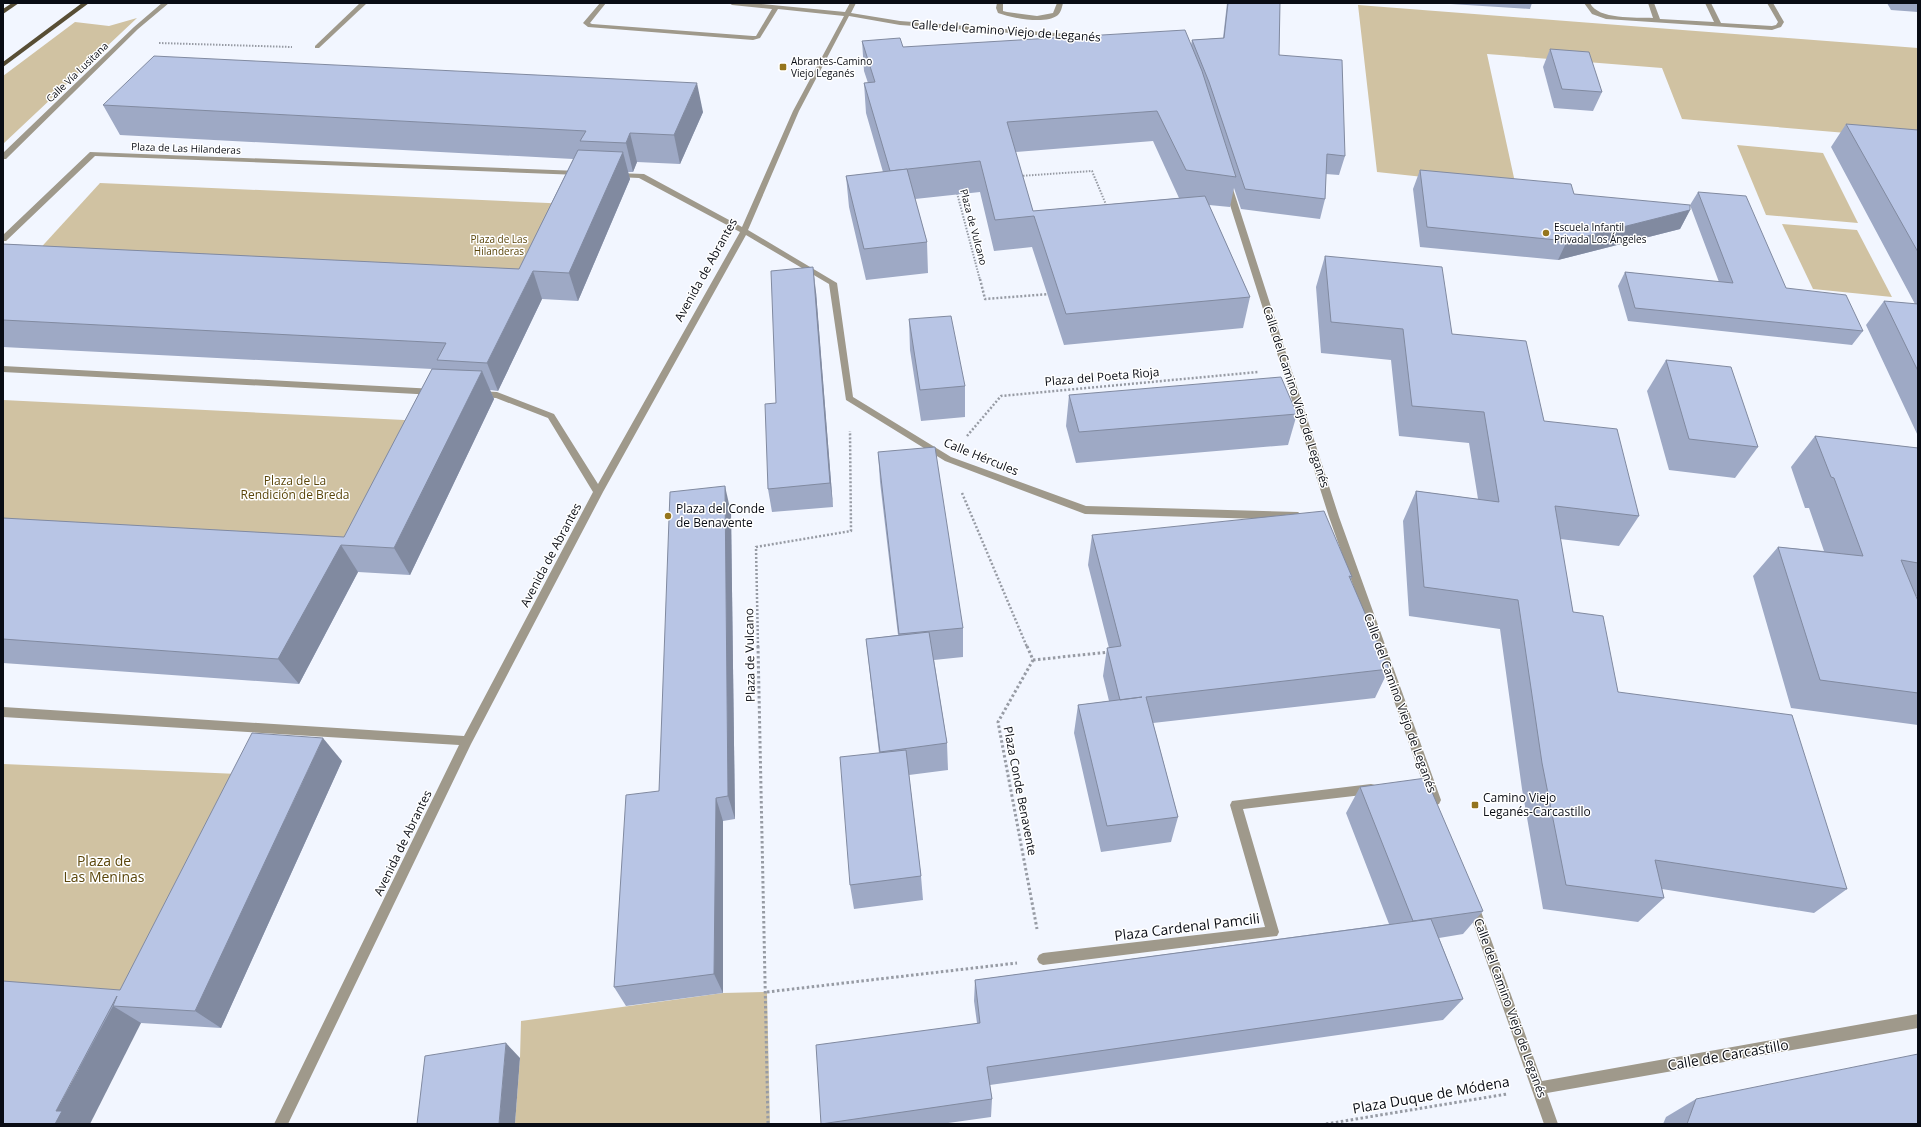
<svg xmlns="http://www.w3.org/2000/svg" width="1921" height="1127" font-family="'Open Sans',sans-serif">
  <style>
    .green { fill: #d0c2a2 }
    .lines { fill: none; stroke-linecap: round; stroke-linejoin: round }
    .path-far2 { stroke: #979ba4; stroke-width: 2; stroke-dasharray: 1.5 1.5; stroke-linecap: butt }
    .path-far1 { stroke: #979ba4; stroke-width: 2.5; stroke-dasharray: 2 2; stroke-linecap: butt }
    .path { stroke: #979ba4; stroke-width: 3; stroke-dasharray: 2.5 2.5; stroke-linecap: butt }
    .minor { fill: #9f998b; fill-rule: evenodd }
    .major { fill: #584e35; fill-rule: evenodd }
    .wall { fill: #9ea9c5; fill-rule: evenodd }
    .shaded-wall { fill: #818aa0 }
    .building { fill: #b8c5e5; stroke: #818aa0 }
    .poi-dot { fill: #95751d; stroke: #fff; stroke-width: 1.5 }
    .labels { text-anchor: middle; stroke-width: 3; stroke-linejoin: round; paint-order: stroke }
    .far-poi-label { font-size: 10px; fill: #090c14; stroke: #fff; text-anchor: start }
    .far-street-label { font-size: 10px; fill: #090c14; stroke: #fff }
    .far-park-label { font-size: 10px; fill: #5a450a; stroke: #fff }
    .street-label { font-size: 12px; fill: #090c14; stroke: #fff }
    .park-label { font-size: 12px; fill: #5a450a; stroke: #fff }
    .poi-label { font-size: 12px; fill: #090c14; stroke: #fff; text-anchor: start }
    .near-park-label { font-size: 14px; fill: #5a450a; stroke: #fff }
    .near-street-label { font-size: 14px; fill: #090c14; stroke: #fff }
  </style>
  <rect width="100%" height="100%" fill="#f2f6ff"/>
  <g class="green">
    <polygon points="1358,5 1918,48 1918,139 1682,119 1662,68 1487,54 1516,187 1377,172"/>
    <polygon points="137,18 3,144 3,76 75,22 109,26"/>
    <polygon points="1737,145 1823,153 1858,223 1766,215"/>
    <polygon points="100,183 571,204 529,290 24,266"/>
    <polygon points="1782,224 1857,230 1892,297 1813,289"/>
    <polygon points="3,400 424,421 351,563 3,543"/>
    <polygon points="3,764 263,775 146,1008 3,997"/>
    <polygon points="767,992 770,1124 515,1124 520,1058 521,1021 723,993"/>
  </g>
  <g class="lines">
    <g class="path-far2">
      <polyline points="159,43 292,47"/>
      <polyline points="1020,176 1092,171 1107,207"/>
      <polyline points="957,193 980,280"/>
    </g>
    <g class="path-far1">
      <polyline points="980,279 985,299 1050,294"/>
      <polyline points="967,436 1001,396 1258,372"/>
      <polyline points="962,493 1027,647"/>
      <polyline points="758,647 756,547 851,531 850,431"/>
    </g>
    <g class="path">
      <polyline points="758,646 768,1124"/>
      <polyline points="1027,646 1033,660 998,722 1037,929"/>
      <polyline points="1033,660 1109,652"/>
      <polyline points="767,992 1017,963"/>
      <polyline points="1326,1124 1507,1094"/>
    </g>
    <g class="minor">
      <polygon points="162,3 169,3 138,29 6,159 3,159 3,153 134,27"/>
      <polygon points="360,3 367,3 319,48 315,48 315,46"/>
      <polygon points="600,3 606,3 590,23 592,24 753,36 756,36 772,9 732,5 729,3 751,3 845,12 850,3 856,3 851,13 900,21 1094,36 1094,38 1092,39 900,25 849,16 799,111 748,230 837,283 853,397 951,457 1086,506 1298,512 1303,516 1298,520 1085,514 945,461 846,400 829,284 746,235 603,492 471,744 288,1124 274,1124 459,745 3,717 3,707 464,736 593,492 548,418 496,398 478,397 474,394 478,391 497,392 554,414 598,484 740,232 639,178 617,177 613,175 617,173 644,174 742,227 793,111 844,16 778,9 760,38 753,40 588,27 583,23"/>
      <path d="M 997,3 L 1003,3 L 1003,11 L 1007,12 L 1037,16 L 1053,13 L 1057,3 L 1063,3 C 1062,7 1061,12 1058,15 C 1046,25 1012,18 998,13 L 996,8 Z"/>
      <path d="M 1584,3 L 1590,3 C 1598,20 1636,17 1653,18 L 1648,3 L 1654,3 L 1660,19 L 1714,22 L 1705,3 L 1711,3 L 1721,23 L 1772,26 L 1776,25 L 1778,22 L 1767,3 L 1773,3 L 1784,22 L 1781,27 L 1772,30 L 1606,19 L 1592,14 Z"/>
      <polygon points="90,152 579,171 583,173 579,175 95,156 6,241 3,241 3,235"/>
      <polygon points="1225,184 1231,184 1232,186 1339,517 1441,800 1439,804 1435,805 1431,804 1429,800 1329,517 1224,186"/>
      <polygon points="3,366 435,389 439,392 435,395 3,372"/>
      <polygon points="1371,784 1375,785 1377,789 1375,793 1371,794 1243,809 1279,932 1277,936 1043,965 1039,963 1037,959 1039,955 1043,953 1265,927 1230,805 1232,801"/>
      <polygon points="1473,900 1477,902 1479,906 1542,1081 1918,1014 1918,1028 1547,1093 1558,1124 1544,1124 1467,906 1469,902"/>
    </g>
    <g class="major">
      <polygon points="12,3 19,3 3,14 3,9"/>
      <polygon points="82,3 89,3 3,67 3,62"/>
    </g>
  </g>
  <g class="wall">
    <path d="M 1227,3 L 1280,3 L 1279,55 L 1345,156 L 1339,175 L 1326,174 L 1325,199 L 1320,219 L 1241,209 L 1234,188 L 1230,207 L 1209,205 L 1250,297 L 1243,328 L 1064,345 L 1032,247 L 994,251 L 980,192 L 915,199 L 927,242 L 928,273 L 866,280 L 849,207 L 846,176 L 883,172 L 866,113 L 864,83 L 868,83 L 864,71 L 862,41 L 903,47 L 1191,45 L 1192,40 L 1223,38 ZM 1153,141 L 1179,198 L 1033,211 L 1015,152 Z"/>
    <polygon points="1435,3 1532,3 1530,9"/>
    <polygon points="1887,3 1918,3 1918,12 1891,10"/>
    <polygon points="1550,49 1602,92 1593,111 1554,108 1543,67"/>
    <polygon points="103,105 703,112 680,164 637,162 633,172 628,172 630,179 578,301 542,299 498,391 490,390 494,399 410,575 358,572 299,684 3,663 3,518 344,537 432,369 3,347 3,244 519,269 573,159 120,135"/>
    <polygon points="1846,124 1918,130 1918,436 1866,325 1884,301 1915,304 1831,147"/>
    <polygon points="1420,170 1574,194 1690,210 1680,229 1558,260 1420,247 1413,189"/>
    <polygon points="1698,192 1786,288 1863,331 1852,345 1628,321 1618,286 1625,272 1719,282 1690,205"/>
    <polygon points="1325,256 1452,334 1544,421 1639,516 1619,546 1560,539 1573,612 1618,692 1847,889 1814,913 1662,889 1664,898 1638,922 1543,909 1522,789 1500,629 1409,616 1403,521 1416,491 1478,499 1469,443 1399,436 1391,360 1321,353 1316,287"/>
    <polygon points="816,292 833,507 772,512 768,489 776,403"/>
    <polygon points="909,319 965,386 965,417 921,421 910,350"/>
    <polygon points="1666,360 1758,447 1735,478 1669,470 1647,391"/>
    <polygon points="1069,395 1297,414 1288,445 1076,463 1066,426"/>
    <polygon points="1815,436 1918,448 1918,596 1916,596 1918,601 1918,725 1791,708 1753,576 1778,547 1824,551 1809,508 1805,508 1791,467"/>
    <polygon points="878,452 963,628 963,657 934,660 947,743 948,770 909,775 921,876 923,900 854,909 850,885 879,753 866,639 898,635 880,482"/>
    <polygon points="731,513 735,819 723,821 723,993 626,1006 614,987"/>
    <polygon points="1092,535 1352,577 1350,580 1389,669 1375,698 1153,723 1178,817 1171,842 1101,852 1074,733 1078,705 1109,701 1103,676 1107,648 1109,648 1088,565"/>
    <polygon points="342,761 221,1028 141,1023 3,1124 120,990"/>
    <polygon points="1360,787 1483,911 1463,934 1439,938 1463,999 1443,1020 990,1085 992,1099 991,1117 941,1124 821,1124 977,1023 974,1001 975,980 1389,924 1346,813"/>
    <polygon points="1696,1099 1918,1124 1663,1124 1666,1117"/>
  </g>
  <g class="shaded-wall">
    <polygon points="697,83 703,112 680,164 674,135"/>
    <polygon points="630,133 637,162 633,172 626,143"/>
    <polygon points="623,152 630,179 578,301 569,273"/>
    <polygon points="1690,210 1680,229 1558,260 1567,241"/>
    <polygon points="813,267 816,292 833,507 830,483"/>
    <polygon points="533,271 542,299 498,391 487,363"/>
    <polygon points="482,371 494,399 410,575 394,548"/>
    <polygon points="725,486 731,513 735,819 728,796"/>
    <polygon points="341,545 358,572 299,684 278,659"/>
    <polygon points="323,738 342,761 221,1028 195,1011"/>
    <polygon points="716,798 723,821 723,993 714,974"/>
    <polygon points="113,1006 141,1023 90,1124 55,1124 56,1111"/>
    <polygon points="506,1043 520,1058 515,1124 499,1124"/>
  </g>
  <g class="building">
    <polygon points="1228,3 1280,3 1279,55 1342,60 1345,156 1327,154 1325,199 1245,189 1209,82 1192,40 1224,38"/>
    <polygon points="1185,30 1202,71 1236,177 1186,170 1157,111 1007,122 1033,211 1205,196 1250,297 1066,314 1034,216 995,220 980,161 890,171 864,83 875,82 862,41 900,38 903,47"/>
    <polygon points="1550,49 1589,52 1602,92 1562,89"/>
    <polygon points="154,56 697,83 674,135 630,133 626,143 580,141 586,131 103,105"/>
    <polygon points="1846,124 1918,130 1918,252"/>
    <polygon points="578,150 623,152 569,273 533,271 487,363 437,360 446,343 3,320 3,244 519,269"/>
    <polygon points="907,169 927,242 864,249 846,176"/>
    <polygon points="1420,170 1571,184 1574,194 1690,205 1690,210 1567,241 1427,227"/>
    <polygon points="1698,192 1746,196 1786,288 1846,295 1863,331 1635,308 1625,272 1733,283"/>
    <polygon points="1325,256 1442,267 1452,334 1526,341 1544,421 1617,429 1639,516 1555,506 1573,612 1603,616 1618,692 1792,715 1847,889 1655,860 1664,898 1566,885 1542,763 1518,600 1424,587 1416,491 1499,502 1484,412 1412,406 1403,329 1331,322"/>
    <polygon points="813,267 830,483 768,489 765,404 776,403 771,271"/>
    <polygon points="1884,301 1918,304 1918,371"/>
    <polygon points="951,316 965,386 920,390 909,319"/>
    <polygon points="1666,360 1731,367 1758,447 1689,439"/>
    <polygon points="432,369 482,371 394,548 341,545 278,659 3,639 3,518 344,537"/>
    <polygon points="1281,377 1297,414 1079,432 1069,395"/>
    <polygon points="1815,436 1918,448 1918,563 1901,560 1918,601 1918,693 1820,680 1778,547 1863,556 1834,478 1831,477"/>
    <polygon points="935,447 963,628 899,634 878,452"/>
    <polygon points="725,486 728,796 716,798 714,974 614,987 626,795 659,791 670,492"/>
    <polygon points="1324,511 1352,577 1349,576 1389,669 1146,697 1178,817 1107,826 1078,705 1142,697 1120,700 1107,648 1121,646 1092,535"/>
    <polygon points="929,632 947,743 880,752 866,639"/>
    <polygon points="252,733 323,738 195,1011 113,1006 117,996 56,1111 62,1111 55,1124 3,1124 3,981 120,990"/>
    <polygon points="906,750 921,876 850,885 840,757"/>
    <polygon points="1426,778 1483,911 1413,921 1360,787"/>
    <polygon points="1431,919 1463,999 987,1067 992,1099 821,1124 816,1045 980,1023 975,980"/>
    <polygon points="506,1043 499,1124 417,1124 425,1056"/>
    <polygon points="1918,1054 1918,1124 1687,1124 1696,1099"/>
  </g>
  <g class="poi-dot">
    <rect x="779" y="63" width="8" height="8" rx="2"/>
    <circle cx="1546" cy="233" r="4"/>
    <circle cx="668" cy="516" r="4"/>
    <rect x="1471" y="801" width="8" height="8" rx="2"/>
  </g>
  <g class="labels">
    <g class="far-poi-label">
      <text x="791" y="65">Abrantes-Camino<tspan x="791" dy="12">Viejo Leganés</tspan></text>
      <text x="1554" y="231">Escuela Infantil<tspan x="1554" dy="12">Privada Los Ángeles</tspan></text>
    </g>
    <g class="far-street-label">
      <text transform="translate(77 72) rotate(-44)" y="4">Calle Vía Lusitana</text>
      <text transform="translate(186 148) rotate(2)" y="4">Plaza de Las Hilanderas</text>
      <text transform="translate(974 227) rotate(75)" y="4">Plaza de Vulcano</text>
    </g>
    <g class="far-park-label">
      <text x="499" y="243">Plaza de Las<tspan x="499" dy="12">Hilanderas</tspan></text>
    </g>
    <g class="street-label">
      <text transform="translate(1006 31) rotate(4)" y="4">Calle del Camino Viejo de Leganés</text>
      <text transform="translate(706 270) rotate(-61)" y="4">Avenida de Abrantes</text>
      <text transform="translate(1102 377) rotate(-5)" y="4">Plaza del Poeta Rioja</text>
      <text transform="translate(1296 397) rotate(72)" y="4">Calle del Camino Viejo de Leganés</text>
      <text transform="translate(981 457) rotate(22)" y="4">Calle Hércules</text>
      <text transform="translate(551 555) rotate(-62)" y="4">Avenida de Abrantes</text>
      <text transform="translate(750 655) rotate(-91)" y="4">Plaza de Vulcano</text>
      <text transform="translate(1400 703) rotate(70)" y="4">Calle del Camino Viejo de Leganés</text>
      <text transform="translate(1020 791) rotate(79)" y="4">Plaza Conde Benavente</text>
      <text transform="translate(403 843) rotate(-64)" y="4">Avenida de Abrantes</text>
      <text transform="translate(1510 1008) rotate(70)" y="4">Calle del Camino Viejo de Leganés</text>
    </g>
    <g class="park-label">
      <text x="295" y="485">Plaza de La<tspan x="295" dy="14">Rendición de Breda</tspan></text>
    </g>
    <g class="poi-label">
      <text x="676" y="513">Plaza del Conde<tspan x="676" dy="14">de Benavente</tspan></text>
      <text x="1483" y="802">Camino Viejo<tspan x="1483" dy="14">Leganés-Carcastillo</tspan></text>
    </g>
    <g class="near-park-label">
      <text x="104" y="866">Plaza de<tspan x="104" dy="16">Las Meninas</tspan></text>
    </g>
    <g class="near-street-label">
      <text transform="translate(1187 927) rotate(-7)" y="5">Plaza Cardenal Pamcili</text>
      <text transform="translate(1728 1055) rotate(-10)" y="5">Calle de Carcastillo</text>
      <text transform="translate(1431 1095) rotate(-10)" y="5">Plaza Duque de Módena</text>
    </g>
  </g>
  <rect width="1921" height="1127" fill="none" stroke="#090c14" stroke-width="8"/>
</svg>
